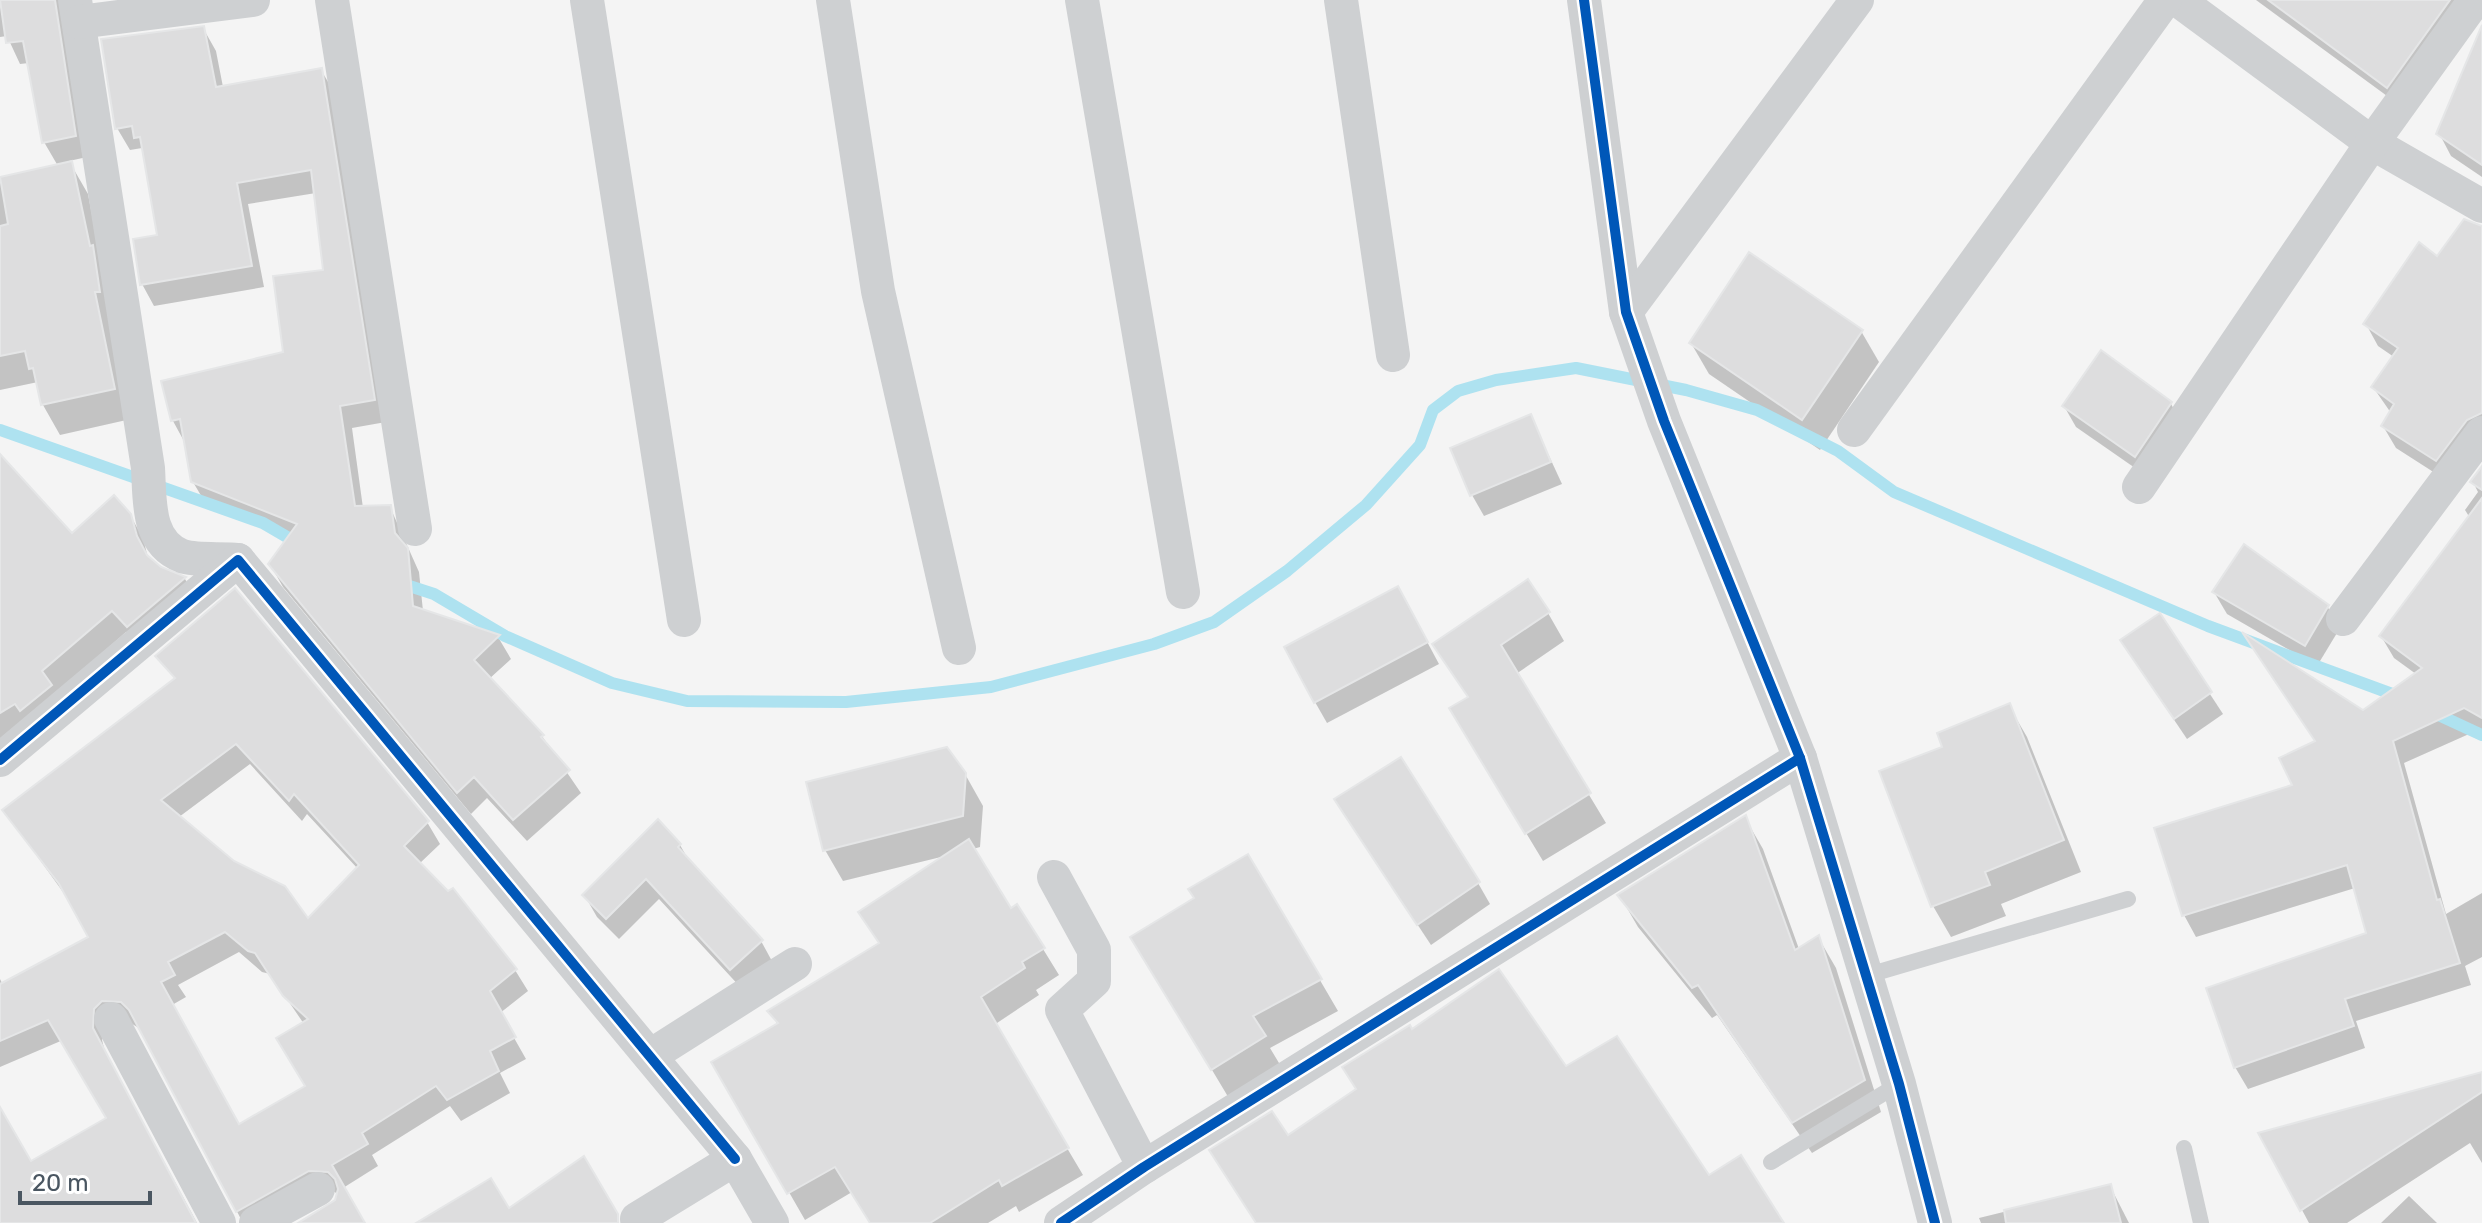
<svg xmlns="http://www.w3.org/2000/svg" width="2482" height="1223" font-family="Rubik,sans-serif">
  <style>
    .shadow { fill: #0003; fill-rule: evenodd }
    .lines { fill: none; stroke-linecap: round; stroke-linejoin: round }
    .stream { stroke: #aee2f0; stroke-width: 12 }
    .building { fill: #ddddde; stroke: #e5e6e7; stroke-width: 2; fill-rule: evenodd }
    .lane { stroke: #ced0d2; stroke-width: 16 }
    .street { stroke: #ced0d2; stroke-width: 34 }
    .cycleway-casing { stroke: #fff; stroke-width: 15 }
    .cycleway { stroke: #0057b8; stroke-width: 10 }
  </style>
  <rect width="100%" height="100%" fill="#f4f4f4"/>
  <g class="shadow">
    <polygon points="0,0 76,0 87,157 69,161 88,194 131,419 60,435 43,405 38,382 0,390 0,177 58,166 44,142 29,63 20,64 7,36 0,37"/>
    <polygon points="2256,0 2475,0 2398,104"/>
    <polygon points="203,28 216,51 223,87 321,70 334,92 386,422 352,428 363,508 390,507 419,572 423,611 498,637 511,659 489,679 542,736 581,793 527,841 487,798 471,814 283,587 270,564 290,537 206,504 193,482 185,443 173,421 286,353 326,271 316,193 248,204 264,287 154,306 142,284 160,237 142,148 130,150 117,128"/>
    <polygon points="2482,28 2482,177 2451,156 2439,133"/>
    <polygon points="2482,228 2482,443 2449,482 2396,448 2383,426 2391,413 2373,387 2394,357 2378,346 2366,324 2438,258"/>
    <polygon points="1861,331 1879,362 1820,450 1709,374 1691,343"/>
    <polygon points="2171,404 2183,425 2148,477 2076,427 2064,406"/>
    <polygon points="1531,417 1562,484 1484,516 1472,495"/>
    <polygon points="0,457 72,536 130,515 143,538 148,558 159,569 185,579 197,601 141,648 126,632 0,743"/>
    <polygon points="2482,468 2482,732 2478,730 2404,763 2446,914 2482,893 2482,957 2465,966 2471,985 2356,1021 2365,1048 2248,1089 2235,1067 2368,934 2355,888 2196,937 2184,915 2295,786 2316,742 2247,639 2363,712 2416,674 2394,658 2381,636 2470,518 2465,510 2478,492 2473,482"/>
    <polygon points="2214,592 2327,606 2340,628 2317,666 2227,614"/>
    <polygon points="1410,610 1439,664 1327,723 1315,702"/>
    <polygon points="1548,613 1564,641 1516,674 1606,823 1543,861 1468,737 1469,699 1435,645"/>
    <polygon points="2159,616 2223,714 2187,739 2135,662"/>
    <path d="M 179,677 L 427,822 L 440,844 L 419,864 L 515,970 L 528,991 L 500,1013 L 526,1059 L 500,1073 L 510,1093 L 461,1121 L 450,1106 L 372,1155 L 378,1166 L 343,1188 L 363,1223 L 299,1223 L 336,1201 L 338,1194 L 331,1190 L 243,1223 L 142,1030 L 126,1020 L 106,1029 L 102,1040 L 105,1052 L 197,1223 L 0,1223 L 0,1111 L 31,1164 L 108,1119 L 63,1040 L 0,1067 L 0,979 L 3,985 L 91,937 L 73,906 L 4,810 ZM 250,764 L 302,821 L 307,814 L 358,869 L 308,921 L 179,817 ZM 239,952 L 262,972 L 270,974 L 304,1024 L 307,1087 L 239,1126 L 172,1005 L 186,997 L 178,985 Z"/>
    <polygon points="2009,706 2027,737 2081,872 2001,904 2006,916 1951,937 1933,906 1882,772 1945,748"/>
    <polygon points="965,774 983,806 980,847 973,849 1010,911 1043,949 1059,975 1036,990 1039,995 994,1025 1083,1175 1019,1212 1016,1206 988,1223 871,1223 852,1192 805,1220 714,1062 778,1025 770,1011 880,945 861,913 945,856 843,881 825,850"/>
    <polygon points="1745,818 1763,849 1799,949 1818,937 1836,968 1881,1112 1812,1153 1717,1015 1712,1018 1638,927 1620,896"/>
    <polygon points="1349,821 1478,883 1490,904 1431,945"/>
    <polygon points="680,845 692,866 761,941 773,963 743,990 659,899 619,939 597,917 585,896"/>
    <polygon points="1248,857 1338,1011 1270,1048 1282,1068 1230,1100 1151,968 1196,899"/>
    <polygon points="2482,1074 2482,1163 2470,1143 2347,1223 2309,1223 2261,1134"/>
    <polygon points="2110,1186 2129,1223 1981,1223 1979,1218"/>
    <polygon points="2409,1196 2437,1223 2381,1223"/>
  </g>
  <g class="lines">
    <g class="stream">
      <polyline points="0,430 263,523 299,544"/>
      <polyline points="397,582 434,594 505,636 612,683 687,701 846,702 991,687 1154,644 1214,622 1287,571 1366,505 1420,445 1433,410 1458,391 1496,380 1576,368 1686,390 1757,410 1838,451 1894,492 2208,626 2403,698"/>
      <polyline points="2430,711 2482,735"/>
    </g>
  </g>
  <g class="building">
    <polygon points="0,0 55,0 76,136 42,143 23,41 6,43"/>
    <polygon points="2268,0 2450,0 2387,88"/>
    <polygon points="2482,25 2482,165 2436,134"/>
    <polygon points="204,26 216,87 322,68 375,400 340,406 355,506 391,505 395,533 408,548 413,606 500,635 474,660 544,735 541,737 570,770 513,820 474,777 457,793 268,564 297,524 191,482 180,419 171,421 161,381 283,352 273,276 323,270 311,170 237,183 252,266 140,285 133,239 157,235 140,137 134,138 132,126 115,129 101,39"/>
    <polygon points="72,161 90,246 93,245 100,292 95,292 115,389 41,405 33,368 29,369 25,351 0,356 0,226 8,224 0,177"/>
    <polygon points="2464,219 2482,226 2482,413 2467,420 2436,461 2381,426 2394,404 2371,387 2398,348 2363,324 2419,242 2437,256"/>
    <polygon points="1749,252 1863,330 1802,420 1689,343"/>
    <polygon points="2101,350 2172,402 2135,457 2062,406"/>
    <polygon points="1531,414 1551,462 1470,496 1450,448"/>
    <polygon points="0,454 72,533 114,495 131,514 137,536 147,555 161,567 186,577 127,627 112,611 42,671 52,685 20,711 15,704 0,713"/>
    <polygon points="2482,466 2482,490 2470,482"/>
    <polygon points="2482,498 2482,718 2464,708 2393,741 2437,900 2440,899 2460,963 2345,999 2354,1026 2234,1068 2206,988 2366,933 2347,865 2182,916 2154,828 2292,785 2279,758 2315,741 2242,632 2363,710 2422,668 2379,636"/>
    <polygon points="2244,544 2329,605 2305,646 2212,592"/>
    <polygon points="1528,579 1550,612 1501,645 1591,793 1525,834 1449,708 1468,697 1432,644"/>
    <polygon points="1398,586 1428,642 1314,703 1284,647"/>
    <path d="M 235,588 L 429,821 L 404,846 L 448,891 L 453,888 L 517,969 L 490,991 L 516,1037 L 490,1051 L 499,1071 L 447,1100 L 436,1086 L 362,1133 L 368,1144 L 332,1165 L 365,1223 L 298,1223 L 335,1200 L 338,1189 L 335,1179 L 328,1172 L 309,1171 L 236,1212 L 129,1010 L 121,1002 L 102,1001 L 94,1009 L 93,1028 L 196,1223 L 0,1223 L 0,1107 L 31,1161 L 106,1118 L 48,1020 L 0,1041 L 0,984 L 88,937 L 59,884 L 2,810 L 175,678 L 155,656 ZM 236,744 L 289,801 L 294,794 L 359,865 L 308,918 L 285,886 L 234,861 L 161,800 ZM 225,932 L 248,951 L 255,953 L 283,996 L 308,1019 L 276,1038 L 305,1086 L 239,1124 L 161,982 L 175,975 L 168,962 Z"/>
    <polygon points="2160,613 2212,692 2174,719 2120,640"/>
    <polygon points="2010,703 2064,840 1985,872 1990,885 1931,907 1879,771 1942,747 1937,733"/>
    <polygon points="947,747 966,773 963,816 823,851 806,782"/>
    <polygon points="1401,757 1480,882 1417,925 1334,799"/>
    <polygon points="1746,815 1795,950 1819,935 1865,1080 1792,1123 1698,985 1692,988 1617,895"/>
    <polygon points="658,819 681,844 678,847 763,940 730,970 646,879 606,919 582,895"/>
    <polygon points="969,839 1011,908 1017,904 1045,948 1022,962 1025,968 981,997 1069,1148 1002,1186 999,1180 930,1223 870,1223 835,1167 787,1194 711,1062 778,1023 767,1011 879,943 858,912"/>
    <polygon points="1248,854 1322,979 1253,1016 1266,1036 1211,1070 1130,937 1194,898 1188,889"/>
    <polygon points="1499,969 1566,1066 1617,1036 1709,1175 1741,1155 1784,1223 1256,1223 1209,1150 1272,1111 1288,1135 1356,1089 1342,1067 1410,1025 1412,1029"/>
    <polygon points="2482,1072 2482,1092 2300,1211 2258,1133"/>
    <polygon points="584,1156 618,1214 618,1223 416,1223 491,1178 509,1208"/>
    <polygon points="2111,1184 2121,1223 2006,1223 2004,1210"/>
  </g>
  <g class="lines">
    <g class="lane">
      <polyline points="1865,976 2128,899"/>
      <polyline points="2184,1148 2201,1223"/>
      <polyline points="1771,1162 1899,1084"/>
    </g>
    <g class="street">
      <path d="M 75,0 L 148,468 C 150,499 146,542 182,556 C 197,561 222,558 238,560"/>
      <polyline points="332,0 415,529"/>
      <polyline points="587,0 684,620"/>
      <polyline points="833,0 878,291 959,648"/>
      <polyline points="1082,0 1183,592"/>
      <polyline points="1341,0 1393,355"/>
      <polyline points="1584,0 1626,312 1664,421 1800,758 1899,1084 1935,1223"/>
      <polyline points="2178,0 2372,143 2482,206"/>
      <polyline points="79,22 253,0"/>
      <polyline points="1626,312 1857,0"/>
      <polyline points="1854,430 2165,0"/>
      <polyline points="2139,487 2372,143 2475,0"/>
      <polyline points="2343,619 2482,433"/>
      <polyline points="0,760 238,560 735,1159"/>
      <polyline points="1054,877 1094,950 1094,981 1062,1010 1144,1167"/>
      <polyline points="111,1019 219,1223"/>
      <polyline points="650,1056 795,964"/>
      <polyline points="637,1219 735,1159 772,1223"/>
      <polyline points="256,1223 318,1189"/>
      <polyline points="1061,1223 1144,1167 1800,758"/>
    </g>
    <g class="cycleway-casing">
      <g id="cycleway">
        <polyline points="1584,0 1626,312 1664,421 1800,758 1899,1084 1935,1223"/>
        <polyline points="0,760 238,560 735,1159"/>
        <polyline points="1061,1223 1144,1167 1800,758"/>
      </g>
    </g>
    <use href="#cycleway" class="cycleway"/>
  </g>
  <path d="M20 1191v12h130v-12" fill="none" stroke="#4a5661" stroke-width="4"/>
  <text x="32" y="1191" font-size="24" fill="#4a5661" stroke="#ffffff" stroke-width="6" paint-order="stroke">20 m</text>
</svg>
